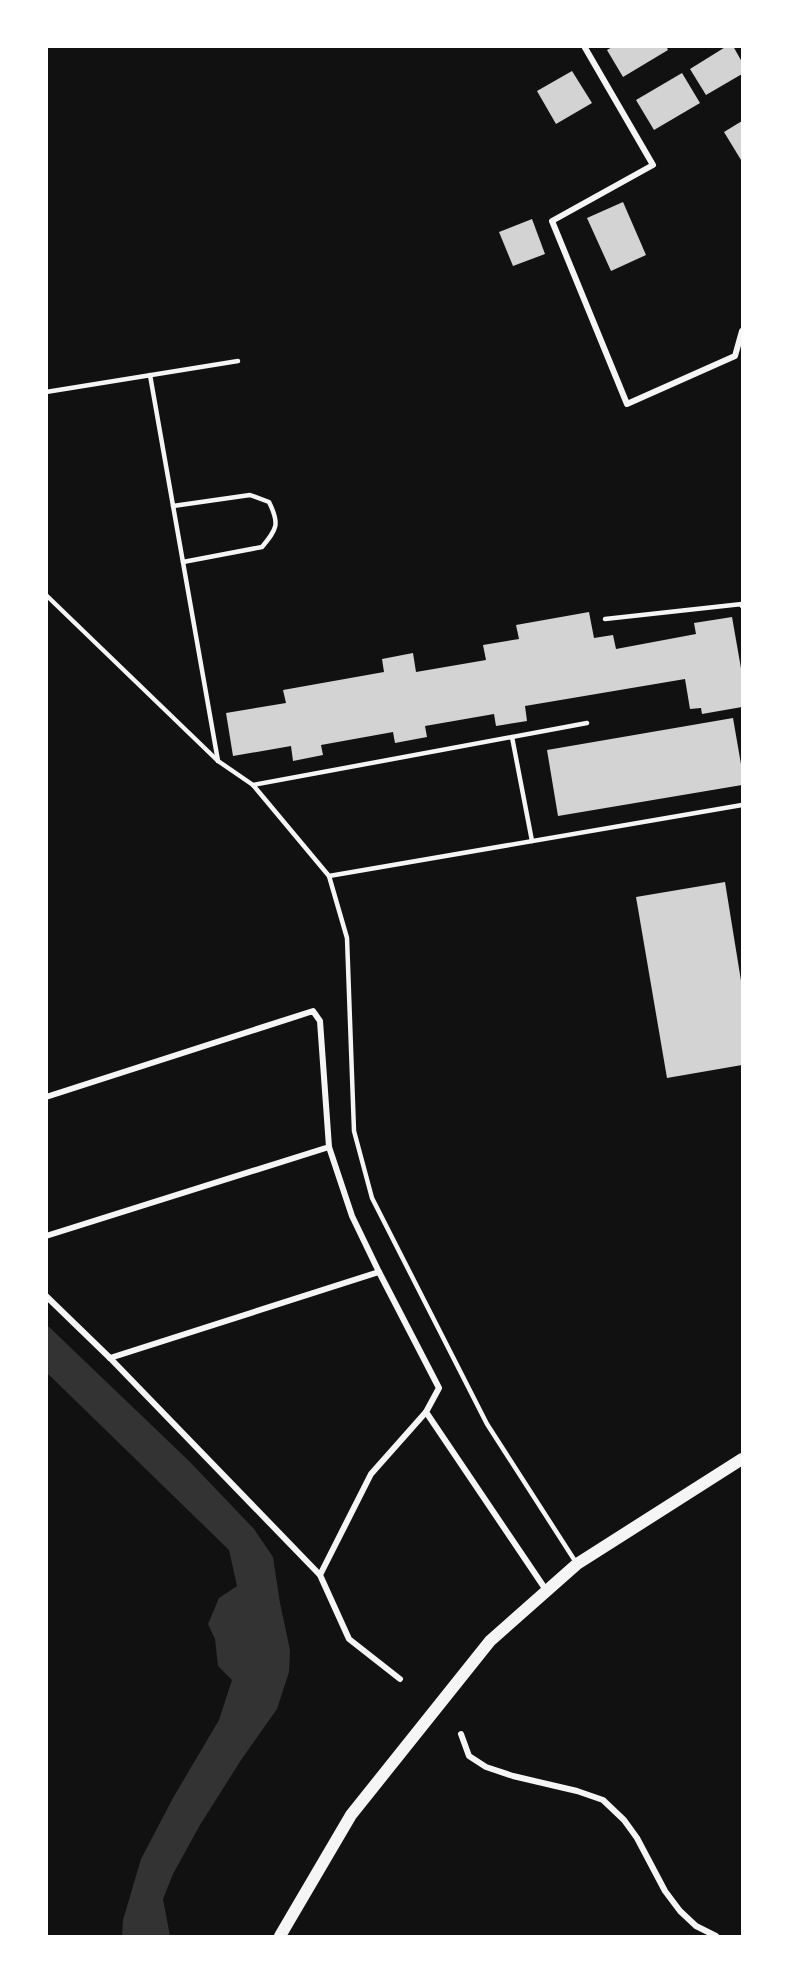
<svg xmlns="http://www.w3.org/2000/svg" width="789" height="1983" font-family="'Open Sans',sans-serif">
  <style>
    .water { fill: #333 }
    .building { fill: #d3d3d3 }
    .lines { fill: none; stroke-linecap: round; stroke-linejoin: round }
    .service { stroke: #f5f5f5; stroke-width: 4.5 }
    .minor { stroke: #f5f5f5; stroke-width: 6 }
    .secondary { stroke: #f5f5f5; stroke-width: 12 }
  </style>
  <rect width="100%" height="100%" fill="#111"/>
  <polygon class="water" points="46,1324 189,1461 254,1529 273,1557 280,1603 290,1650 289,1672 277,1709 241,1760 200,1825 173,1874 163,1899 170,1936 122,1936 123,1920 141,1859 173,1798 219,1720 232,1680 218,1666 215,1639 208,1624 219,1598 237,1586 229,1550 47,1373"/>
  <g class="building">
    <polygon points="614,46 666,46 668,50 623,77 607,50"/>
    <polygon points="727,46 733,46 742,62 742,74 706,95 690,69"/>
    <polygon points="572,71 592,103 556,124 537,91"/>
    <polygon points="682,73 700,103 654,130 636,100"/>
    <polygon points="742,121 742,159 741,160 724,132"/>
    <polygon points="623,202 646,255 611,271 587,218"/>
    <polygon points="532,219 545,254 513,266 499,232"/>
    <polygon points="589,612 594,638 613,635 616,649 696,634 694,623 732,617 742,674 742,707 702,714 701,708 690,709 685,679 525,706 527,721 496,726 494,714 425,726 427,737 395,743 393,732 321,745 323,755 293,761 291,746 233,756 226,713 286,703 283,690 384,672 382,659 413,653 416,672 486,660 483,645 519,639 516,625"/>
    <polygon points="733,718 742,770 742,785 558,816 547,750"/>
    <polygon points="725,882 742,987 742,1065 667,1078 636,897"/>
  </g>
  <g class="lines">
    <g class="service">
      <polyline points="150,375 218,761"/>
      <polyline points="46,392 238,361"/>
      <path d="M 173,506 L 250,495 L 269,502 C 280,524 277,529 262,547 L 183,562"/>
      <polyline points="46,595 218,761 253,785 329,876 347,938 354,1131 372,1198 487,1424 577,1564"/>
      <polyline points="605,619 742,604 742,606"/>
      <polyline points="512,737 532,841"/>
      <polyline points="253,785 587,723"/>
      <polyline points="329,876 742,805"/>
    </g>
    <g class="minor">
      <polyline points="584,46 653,165 552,221 627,404 735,356 742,331"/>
      <polyline points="46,1097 313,1011 320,1021 329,1147 352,1216 379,1272 439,1388 426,1412 546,1590"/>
      <polyline points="46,1236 329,1147"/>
      <polyline points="46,1296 110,1358 320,1575 349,1639 400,1679"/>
      <polyline points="110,1358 379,1272"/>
      <polyline points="320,1575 371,1474 426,1412"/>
      <polyline points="461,1734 469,1756 486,1767 513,1776 577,1791 603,1800 624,1820 637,1838 665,1891 680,1911 696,1926 716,1936"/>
    </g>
    <polyline class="secondary" points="280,1936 351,1815 490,1641 577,1564 742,1459"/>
  </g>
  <rect width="789" height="1983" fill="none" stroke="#ffffff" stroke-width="96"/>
</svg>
